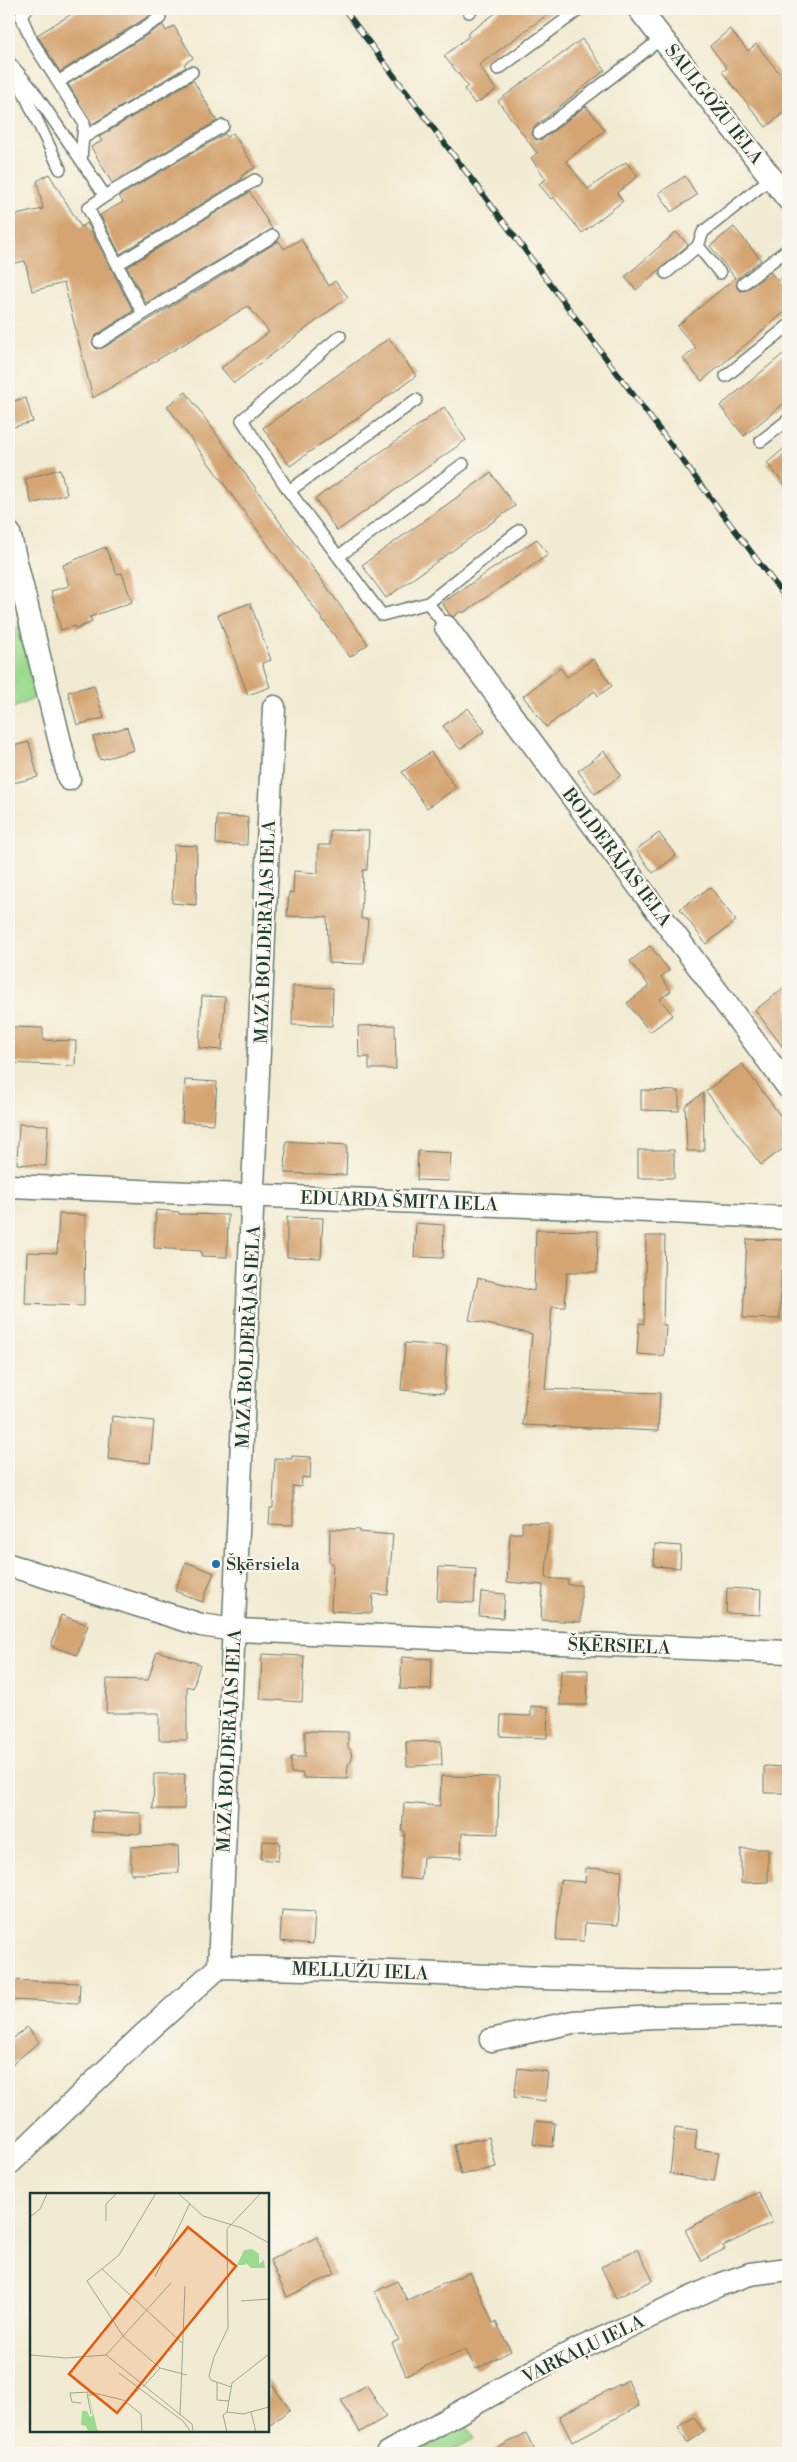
<svg xmlns="http://www.w3.org/2000/svg" width="797" height="2462" font-family="'Libre Bodoni',serif">
  <style>
    .green { fill: #9cda8f; stroke: #5e8c62 }
    .building { fill: #d4a472 }
    .lines { fill: none; stroke-linecap: round; stroke-linejoin: round }
    .service-casing { stroke: #697a6c; stroke-width: 14 }
    .minor-casing { stroke: #697a6c; stroke-width: 25 }
    .service { stroke: #fff; stroke-width: 11 }
    .minor { stroke: #fff; stroke-width: 22 }
    .rail-casing { stroke: #1f3d34; stroke-width: 5.5 }
    .rail { stroke: #fbf7ec; stroke-width: 4; stroke-dasharray: 11; stroke-linecap: butt }
    .poi-dot { fill: #1f6fb2; stroke: #fbf7ec; stroke-width: 2 }
    .labels { text-anchor: middle; stroke-width: 4.5; stroke-linejoin: round; paint-order: stroke }
    .street-label { font-size: 18px; fill: #1f3d34; stroke: #fbf7ec }
    .poi-label { font-size: 18px; fill: #1f3d34; stroke: #fbf7ec; text-anchor: start }
    .inset-road { fill: none; stroke: #9ea593; stroke-width: 1 }
    .view { fill: #e8590c; fill-opacity: 0.15; stroke: #e8590c; stroke-width: 2.5 }
    .inset-edge { fill: none; stroke: #1f3d34; stroke-width: 2.5 }
  </style>
  <rect width="100%" height="100%" fill="#fbf7ec"/>
  <filter id="ink" filterUnits="userSpaceOnUse"><feTurbulence type="fractalNoise" baseFrequency=".02" numOctaves="2"/><feDisplacementMap in="SourceGraphic" scale="10" xChannelSelector="R" yChannelSelector="G"/><feConvolveMatrix kernelMatrix="1 2 1 2 8 2 1 2 1" color-interpolation-filters="sRGB"/></filter>
  <filter id="wash" filterUnits="userSpaceOnUse"><feTurbulence type="fractalNoise" baseFrequency=".0096" numOctaves="4" result="noise"/><feDisplacementMap in="SourceGraphic" scale="20" xChannelSelector="R" yChannelSelector="G"/><feGaussianBlur stdDeviation="1.12" result="paint"/><feColorMatrix in="noise" values="0 0 0 0 0 0 0 0 0 0 0 0 0 0 0 0 0 1.4 0 .05"/><feComposite in="paint" operator="in"/></filter>
  <g filter="url(#wash)">
    <rect width="100%" height="100%" fill="#f2ebd3"/>
    <g class="green">
      <polygon points="20,626 35,698 9,710 9,631"/>
      <polygon points="464,2421 474,2439 446,2453 406,2453"/>
    </g>
    <g id="blocks">
      <g class="building">
        <polygon points="80,9 153,9 155,12 60,72 37,35"/>
        <polygon points="501,9 555,9 479,65 496,90 475,104 464,89 468,86 444,56 469,36 467,34"/>
        <polygon points="163,25 166,31 174,26 193,58 184,64 186,67 92,124 68,84"/>
        <polygon points="730,29 748,51 756,44 788,84 788,109 766,127 722,72 727,68 710,46"/>
        <polygon points="582,39 605,70 534,127 532,134 536,140 543,139 586,106 605,130 566,161 588,189 626,162 638,176 617,193 623,201 582,233 553,197 551,199 539,184 546,179 531,158 537,153 498,101"/>
        <polygon points="193,80 217,121 112,183 91,147 102,141 99,137"/>
        <polygon points="233,133 255,168 241,176 242,179 120,254 100,215 123,202 119,196 225,134 227,137"/>
        <polygon points="49,174 81,227 87,223 133,311 95,336 92,343 96,349 103,348 279,241 284,249 301,239 329,286 335,281 348,297 234,383 221,368 269,332 248,306 93,398 64,283 32,291 25,261 9,264 9,237 16,235 11,216 43,209 37,181"/>
        <polygon points="685,176 697,195 671,212 659,193"/>
        <polygon points="250,192 272,229 146,303 127,267"/>
        <polygon points="734,227 761,260 738,278 737,288 741,291 747,290 770,272 778,281 788,272 788,309 702,381 683,359 696,348 677,326 735,278 710,246"/>
        <polygon points="676,232 688,245 636,290 625,277"/>
        <polygon points="389,338 416,376 290,466 263,428"/>
        <polygon points="788,350 788,400 744,436 720,406"/>
        <polygon points="186,392 368,644 350,657 167,406"/>
        <polygon points="26,398 33,422 9,428 9,402"/>
        <polygon points="444,407 466,440 337,531 315,499"/>
        <polygon points="788,445 788,489 767,463"/>
        <polygon points="60,469 67,494 32,504 25,479"/>
        <polygon points="491,473 515,506 386,598 362,565"/>
        <polygon points="537,539 548,555 463,613 461,611 453,617 450,615 442,603"/>
        <polygon points="105,547 117,574 122,573 132,602 90,617 92,622 76,629 75,626 61,630 51,591 69,586 63,565"/>
        <polygon points="250,603 271,660 262,663 270,687 248,695 218,615"/>
        <polygon points="593,659 612,686 598,696 595,691 546,727 523,696 560,668 567,677"/>
        <polygon points="94,685 104,718 77,725 68,692"/>
        <polygon points="468,708 485,731 460,749 443,726"/>
        <polygon points="127,727 134,750 100,760 93,737"/>
        <polygon points="29,742 38,777 13,783 9,766 9,747"/>
        <polygon points="604,751 621,775 595,794 578,771"/>
        <polygon points="431,752 456,788 427,808 402,772"/>
        <polygon points="217,816 248,817 247,845 216,844"/>
        <polygon points="330,830 369,831 367,870 363,870 361,919 368,919 364,964 329,963 327,917 287,916 289,892 293,893 294,871 318,873 318,845 330,845"/>
        <polygon points="659,833 676,856 653,873 636,850"/>
        <polygon points="174,845 197,846 196,905 172,903"/>
        <polygon points="710,887 736,921 706,944 680,909"/>
        <polygon points="650,946 669,970 661,977 671,991 660,999 673,1015 650,1032 627,1003 649,986 630,961"/>
        <polygon points="788,985 788,1054 755,1010"/>
        <polygon points="293,986 333,988 332,1026 292,1025"/>
        <polygon points="202,996 225,997 222,1050 199,1048"/>
        <polygon points="395,1025 396,1069 369,1069 369,1057 359,1057 358,1026"/>
        <polygon points="9,1027 43,1028 43,1040 76,1041 75,1066 9,1063"/>
        <polygon points="742,1064 788,1126 788,1145 761,1165 706,1091"/>
        <polygon points="185,1080 217,1082 214,1124 182,1122"/>
        <polygon points="641,1090 679,1091 679,1111 641,1110"/>
        <polygon points="703,1093 704,1151 687,1151 685,1106"/>
        <polygon points="19,1124 48,1125 46,1166 17,1164"/>
        <polygon points="286,1141 347,1145 346,1175 285,1173"/>
        <rect x="638" y="1150" width="36" height="28"/>
        <polygon points="418,1151 451,1153 449,1181 417,1180"/>
        <polygon points="156,1210 179,1212 179,1214 228,1215 227,1257 201,1256 201,1251 154,1248"/>
        <polygon points="59,1214 85,1215 84,1306 25,1304 27,1252 57,1253"/>
        <polygon points="287,1217 323,1218 321,1258 287,1257"/>
        <polygon points="416,1223 444,1225 443,1258 414,1257"/>
        <polygon points="536,1230 598,1231 597,1272 567,1272 565,1307 552,1307 545,1389 660,1393 658,1431 523,1425 532,1334 469,1320 478,1278 534,1291"/>
        <polygon points="646,1236 665,1236 663,1325 666,1325 664,1356 637,1354 639,1323 644,1324"/>
        <polygon points="747,1239 787,1240 786,1271 781,1270 780,1319 743,1318"/>
        <polygon points="405,1343 447,1346 444,1393 401,1390"/>
        <polygon points="112,1416 154,1421 150,1463 108,1459"/>
        <polygon points="292,1456 311,1457 310,1478 302,1477 301,1487 293,1486 293,1525 269,1524 270,1508 273,1508 275,1458 292,1459"/>
        <polygon points="522,1522 549,1523 546,1578 568,1580 568,1585 581,1585 581,1622 541,1620 543,1585 507,1582 510,1533 522,1533"/>
        <polygon points="330,1529 360,1530 360,1532 393,1535 388,1595 373,1594 372,1613 331,1611 333,1563 329,1563"/>
        <polygon points="655,1544 681,1546 680,1568 654,1566"/>
        <polygon points="186,1562 214,1573 202,1602 175,1591"/>
        <polygon points="439,1567 476,1569 474,1603 437,1601"/>
        <polygon points="727,1588 761,1590 760,1615 726,1613"/>
        <polygon points="481,1592 505,1594 503,1618 479,1616"/>
        <polygon points="61,1615 88,1625 77,1655 51,1646"/>
        <polygon points="157,1651 200,1664 193,1688 187,1686 187,1740 159,1740 159,1713 106,1713 107,1679 148,1680"/>
        <polygon points="262,1654 304,1656 302,1702 260,1699"/>
        <polygon points="402,1657 432,1659 431,1690 400,1689"/>
        <polygon points="561,1670 588,1670 587,1705 560,1705"/>
        <polygon points="531,1706 548,1707 547,1738 500,1736 501,1715 531,1716"/>
        <polygon points="305,1731 348,1732 348,1747 351,1751 352,1760 348,1765 347,1779 303,1778 303,1773 291,1773 291,1757 305,1757"/>
        <polygon points="441,1741 442,1765 407,1766 406,1742"/>
        <polygon points="764,1766 788,1767 788,1793 764,1793"/>
        <polygon points="154,1774 185,1774 184,1809 153,1809"/>
        <polygon points="441,1776 499,1777 498,1834 462,1833 461,1858 423,1857 421,1880 400,1878 405,1832 402,1831 404,1803 440,1806"/>
        <polygon points="93,1811 141,1813 141,1834 92,1832"/>
        <polygon points="263,1841 280,1842 278,1861 261,1859"/>
        <polygon points="178,1846 179,1873 131,1874 131,1847"/>
        <polygon points="741,1849 768,1849 768,1882 741,1883"/>
        <polygon points="586,1868 622,1870 618,1925 585,1923 584,1941 556,1940 560,1880 585,1882"/>
        <polygon points="282,1910 315,1912 313,1944 280,1941"/>
        <polygon points="9,1980 80,1983 79,2003 9,2000"/>
        <polygon points="27,2027 39,2042 9,2067 9,2042"/>
        <polygon points="518,2068 548,2072 545,2101 514,2097"/>
        <polygon points="536,2121 555,2123 553,2147 533,2144"/>
        <polygon points="675,2127 697,2130 695,2149 719,2152 714,2181 670,2174"/>
        <polygon points="489,2137 496,2167 461,2175 454,2145"/>
        <polygon points="758,2192 773,2222 723,2246 725,2249 701,2261 685,2230"/>
        <polygon points="317,2237 335,2274 287,2297 270,2260"/>
        <polygon points="637,2249 653,2280 616,2298 601,2267"/>
        <polygon points="470,2272 493,2323 496,2322 511,2351 476,2369 465,2349 406,2375 392,2343 399,2340 375,2292 397,2281 407,2300"/>
        <polygon points="268,2380 290,2409 268,2427"/>
        <polygon points="628,2380 639,2406 572,2442 559,2416"/>
        <polygon points="367,2385 386,2417 360,2432 341,2400"/>
        <polygon points="694,2417 704,2432 687,2443 678,2427"/>
        <polygon points="526,2433 536,2453 488,2453"/>
      </g>
    </g>
  </g>
  <g filter="url(#ink)">
    <use href="#blocks" fill-opacity="0" stroke="#697a6c" stroke-width="1"/>
    <g class="lines">
      <g class="service-casing">
        <g id="service">
          <polyline points="27,9 21,16 32,41 84,123 81,160 105,196 88,208 143,314 99,342"/>
          <polyline points="469,12 473,9"/>
          <polyline points="10,63 32,89 81,160"/>
          <polyline points="498,69 580,9"/>
          <polyline points="16,76 60,169"/>
          <polyline points="58,82 160,18"/>
          <polyline points="539,133 662,38"/>
          <polyline points="83,138 192,72"/>
          <polyline points="105,196 223,126"/>
          <polyline points="698,246 720,273"/>
          <polyline points="118,264 255,180"/>
          <polyline points="666,273 698,246 703,232 771,178"/>
          <polyline points="743,284 788,249"/>
          <polyline points="143,314 273,236"/>
          <polyline points="340,336 242,420 289,491 382,615 428,603 446,627"/>
          <polyline points="726,376 788,326"/>
          <polyline points="761,441 788,420"/>
          <polyline points="289,491 416,400"/>
          <polyline points="339,556 463,464"/>
          <polyline points="428,603 520,530"/>
        </g>
      </g>
      <g class="minor-casing">
        <g id="minor">
          <polyline points="639,9 788,199"/>
          <polyline points="9,533 69,779"/>
          <polyline points="446,627 788,1087"/>
          <polyline points="9,1186 628,1210 788,1218"/>
          <polyline points="9,1565 201,1625 234,1630 788,1652"/>
          <polyline points="219,1967 274,707"/>
          <polyline points="491,2040 573,2022 654,2017 788,2015"/>
          <path d="M 9,2164 L 141,2037 L 219,1967 C 409,1970 598,1985 788,1980"/>
          <polyline points="387,2453 544,2365 719,2285 750,2274 788,2269"/>
        </g>
      </g>
      <use href="#service" class="service"/>
      <use href="#minor" class="minor"/>
      <g class="rail-casing">
        <polyline id="rail" points="344,9 788,601"/>
      </g>
      <use href="#rail" class="rail"/>
    </g>
  </g>
  <circle class="poi-dot" cx="216" cy="1564" r="5"/>
  <g class="labels">
    <g class="street-label">
      <text transform="translate(714 104) rotate(52)" y="6">SAULGOŽU IELA</text>
      <text transform="translate(617 857) rotate(53)" y="6">BOLDERĀJAS IELA</text>
      <text transform="translate(265 932) rotate(-88)" y="6">MAZĀ BOLDERĀJAS IELA</text>
      <text transform="translate(399 1201) rotate(2)" y="6">EDUARDA ŠMITA IELA</text>
      <text transform="translate(248 1337) rotate(-87)" y="6">MAZĀ BOLDERĀJAS IELA</text>
      <text transform="translate(619 1646) rotate(2)" y="6">ŠĶĒRSIELA</text>
      <text transform="translate(229 1741) rotate(-87)" y="6">MAZĀ BOLDERĀJAS IELA</text>
      <text transform="translate(360 1971) rotate(2)" y="6">MELLUŽU IELA</text>
      <text transform="translate(583 2349) rotate(-26)" y="6">VARKAĻU IELA</text>
    </g>
    <g class="poi-label">
      <text x="226" y="1570">Šķērsiela</text>
    </g>
  </g>
  <g transform="translate(30 2193)">
    <rect width="239" height="239" fill="#f2ebd3"/>
    <path d="M 222,56 L 229,61 L 229,71 L 234,67 L 235,75 L 221,75 L 216,70 L 215,72 L 207,72 L 214,57 ZM 58,201 L 60,200 L 69,202 L 59,203 L 68,239 L 58,238 L 56,233 L 51,232 L 52,218 L 57,218 L 60,224 L 63,222 Z" fill="#9cda8f"/>
    <path class="inset-road" d="M 126,0 L 89,62 L 57,88 L 93,143 L 130,175 L 157,182M 148,0 L 173,23 L 212,35 L 239,50M 0,24 L 10,16 L 17,1M 76,28 L 76,11 L 87,0M 72,76 L 152,150M 125,84 L 160,10M 211,108 L 239,106M 0,162 L 36,165 L 76,162 L 162,231 L 163,239M 76,162 L 141,90M 89,180 L 153,228 L 161,239M 187,189 L 187,207 L 199,208M 113,194 L 130,175M 201,194 L 181,187 L 179,183 L 184,164 L 198,135 L 197,36 L 231,0M 57,200 L 61,221M 96,208 L 110,195M 51,210 L 42,209 L 40,200 L 60,199 L 93,207 L 111,221 L 112,239M 197,219 L 213,221 L 239,214M 221,219 L 226,239M 150,222 L 155,93M 90,239 L 106,239M 197,239 L 193,222 L 197,219 L 202,190 L 239,161"/>
    <path class="view" d="M 158,34 L 206,73 L 87,220 L 39,181 Z"/>
    <rect width="239" height="239" class="inset-edge"/>
  </g>
  <rect width="797" height="2462" fill="none" stroke="#fbf7ec" stroke-width="30"/>
</svg>
